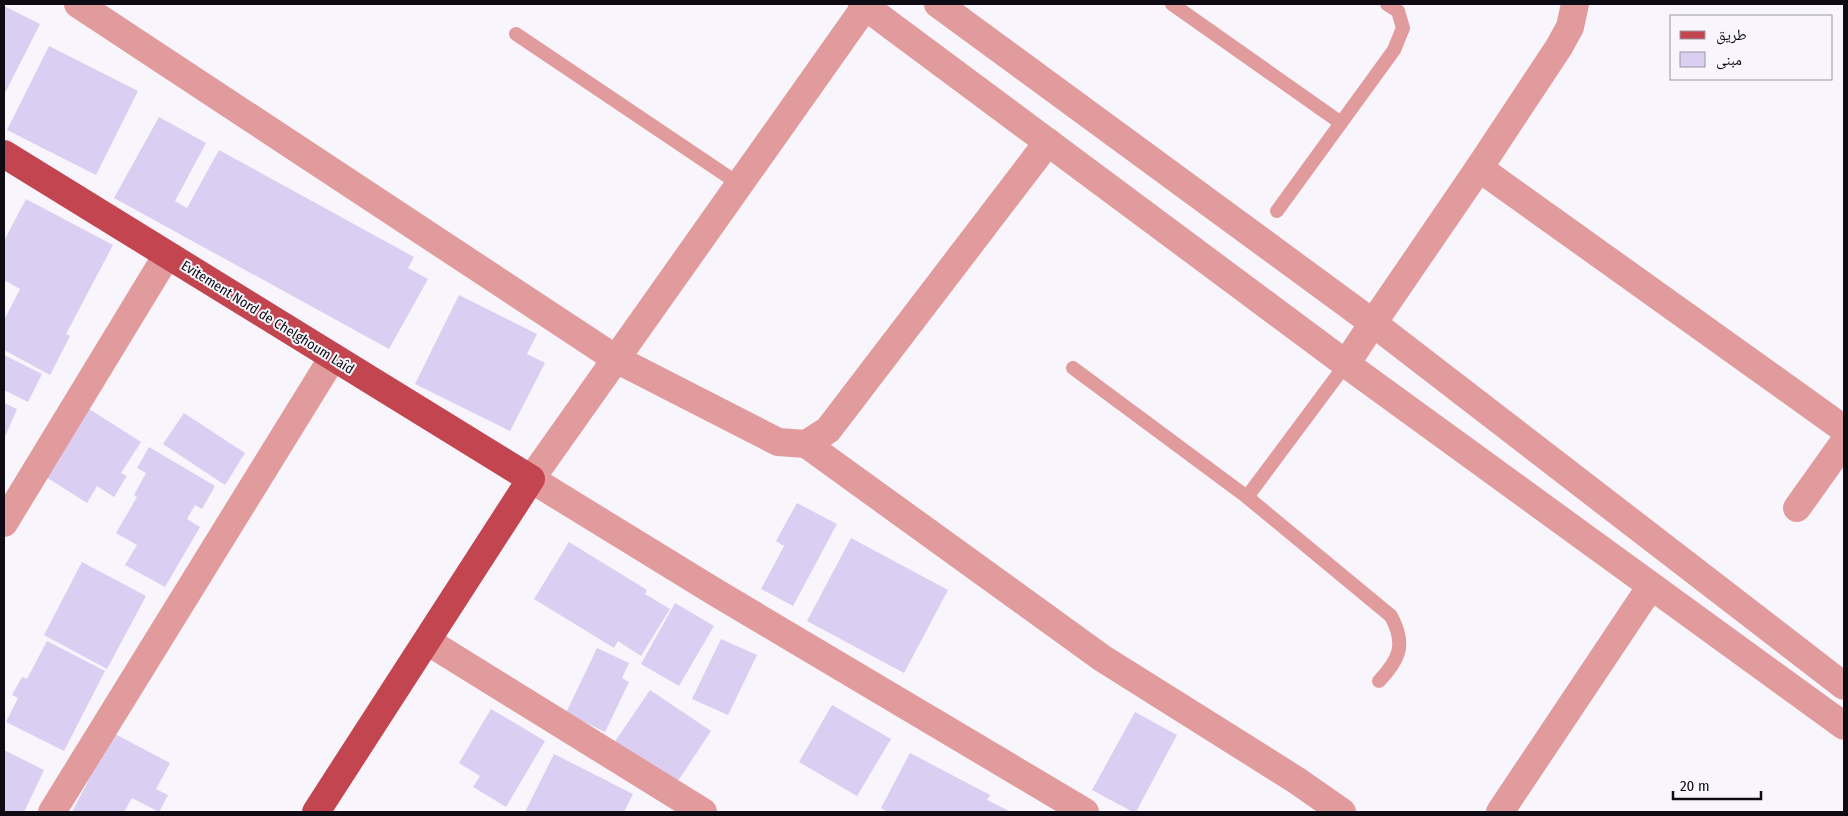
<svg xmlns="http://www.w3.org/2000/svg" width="1848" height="816" font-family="'Fira Sans Condensed','Noto Naskh Arabic',sans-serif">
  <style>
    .building { fill: #dacef2 }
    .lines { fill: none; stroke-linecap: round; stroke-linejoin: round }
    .service { stroke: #e29b9c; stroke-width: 14 }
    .minor { stroke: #e29b9c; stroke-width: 28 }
    .tertiary { stroke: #e29b9c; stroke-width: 28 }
    .primary { stroke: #c24550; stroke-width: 28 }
    .labels { text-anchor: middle; stroke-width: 4; stroke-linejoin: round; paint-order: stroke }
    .street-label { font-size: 14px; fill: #0e0b15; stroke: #f8f6fc }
  </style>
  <rect width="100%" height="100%" fill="#f8f6fc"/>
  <g class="building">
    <polygon points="4,6 40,24 4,95"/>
    <polygon points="49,46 138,91 96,175 7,130"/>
    <polygon points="159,117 206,143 175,201 187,208 219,150 414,257 408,268 428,279 389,349 114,198"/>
    <polygon points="26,199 113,245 66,334 70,336 50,375 4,350 4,320 20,289 4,280 4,241"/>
    <polygon points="459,295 537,334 527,354 545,363 510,431 415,384"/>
    <polygon points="4,355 42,374 28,402 4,390"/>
    <polygon points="4,403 17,409 4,439"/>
    <polygon points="86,407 141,442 121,473 127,476 114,497 97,486 87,503 43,475"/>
    <polygon points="184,413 245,453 225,485 163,444"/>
    <polygon points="149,447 215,486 202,509 195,505 187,519 200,527 165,587 125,565 137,545 116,533 137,497 134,495 146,473 137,468"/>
    <polygon points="797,503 837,524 793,606 761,589 784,546 776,541"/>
    <polygon points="851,538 948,590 904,673 807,621"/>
    <polygon points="569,542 647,590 645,594 670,609 641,656 618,641 614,648 534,599"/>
    <polygon points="82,562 146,596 107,669 44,635"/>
    <polygon points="675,603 714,626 679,686 641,664"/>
    <polygon points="721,639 757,655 728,715 692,699"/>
    <polygon points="47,641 105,671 64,751 6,722 18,698 12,695 22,677 27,679"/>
    <polygon points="597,648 629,663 622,678 629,682 605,732 566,713"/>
    <polygon points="650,690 711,731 676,784 614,743"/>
    <polygon points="832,705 891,739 857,796 799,762"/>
    <polygon points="491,709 545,741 506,807 473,787 480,776 459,763"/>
    <polygon points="1135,712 1177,735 1136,812 1133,812 1092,790"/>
    <polygon points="113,733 170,763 156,789 168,795 159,812 132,798 124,812 72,812"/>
    <polygon points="4,750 44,770 24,812 4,812"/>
    <polygon points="910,753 990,795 987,800 1011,812 888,812 881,808"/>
    <polygon points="554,754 633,794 624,812 525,812"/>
  </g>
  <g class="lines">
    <g class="service">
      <polyline points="1172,4 1341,123"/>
      <polyline points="516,34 739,184"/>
      <polyline points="1277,211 1394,50 1403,28 1398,11 1387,4"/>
      <path d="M 1073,368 L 1247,497 L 1391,616 C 1406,644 1400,659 1379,681"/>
      <polyline points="1247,497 1346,364"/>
    </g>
    <g class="minor">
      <polyline points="862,4 1346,364 1844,726"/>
      <polyline points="867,4 531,479 715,592 1085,812"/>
      <polyline points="938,4 1373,323 1844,686"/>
      <polyline points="1479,168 1844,429"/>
      <polyline points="616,359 778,442 806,444 828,430 1048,142"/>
      <polyline points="1346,364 1373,323 1479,168 1559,47 1570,27 1575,4"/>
      <polyline points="806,444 1102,658 1296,780 1342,812"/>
      <polyline points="1797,508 1844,442"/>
      <polyline points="4,523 167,255"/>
      <polyline points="427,641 703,812"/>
      <polyline points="52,812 333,357"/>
      <polyline points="1500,812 1651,586"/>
    </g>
    <polyline class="tertiary" points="78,4 616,359"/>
    <polyline class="primary" points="4,154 531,479 316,812"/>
  </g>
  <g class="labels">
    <g class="street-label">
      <text transform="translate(268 317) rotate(32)" y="5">Evitement Nord de Chelghoum Laîd</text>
    </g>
  </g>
  <rect width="1848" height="816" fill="none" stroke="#0e0b15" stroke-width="10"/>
  <rect x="1670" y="15" width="162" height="65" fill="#f8f6fc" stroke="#9a98a0"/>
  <rect x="1680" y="31" width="25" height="8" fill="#c24550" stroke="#9a98a0"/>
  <text x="1716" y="40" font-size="15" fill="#0e0b15">طريق</text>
  <rect x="1680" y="52" width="25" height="15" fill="#dacef2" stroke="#9a98a0"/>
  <text x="1716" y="65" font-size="15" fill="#0e0b15">مبنى</text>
  <path d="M1673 791v8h88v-8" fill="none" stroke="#0e0b15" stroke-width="2.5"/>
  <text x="1680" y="791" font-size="15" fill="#0e0b15" stroke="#f8f6fc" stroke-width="4" paint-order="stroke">20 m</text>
</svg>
